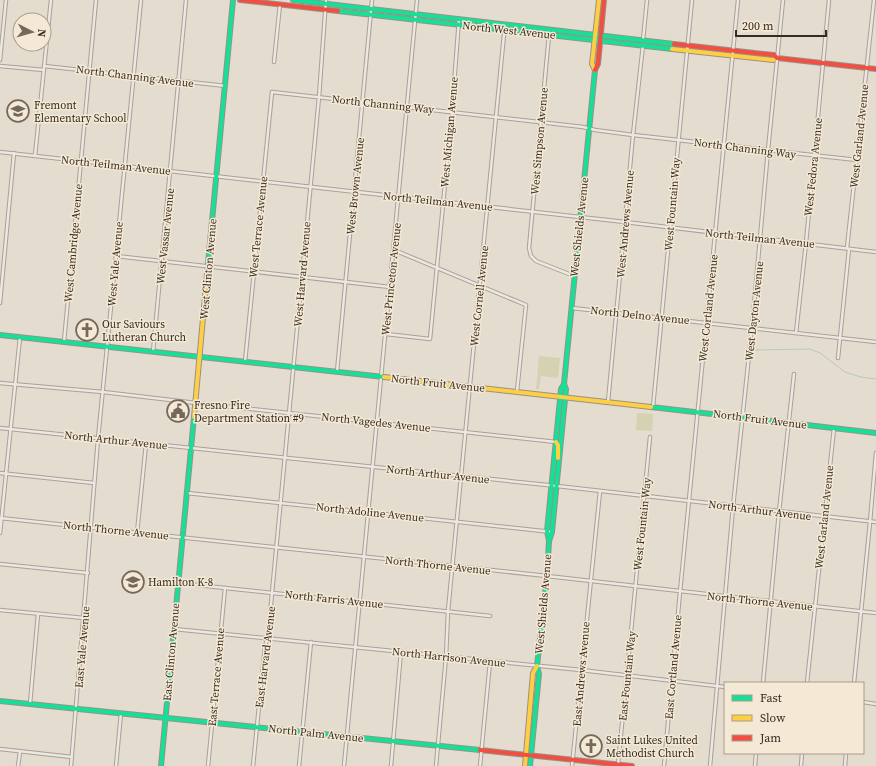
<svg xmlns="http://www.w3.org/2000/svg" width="876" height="766" font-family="'Source Serif 4',serif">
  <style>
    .grass { fill: #d4d2b2 }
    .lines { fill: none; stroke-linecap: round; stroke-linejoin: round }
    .stream { stroke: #b9c8be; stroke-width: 1 }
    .street-casing { stroke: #a9a197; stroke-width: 4.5 }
    .fast-casing { stroke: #999187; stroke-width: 6 }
    .slow-casing { stroke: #999187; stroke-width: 6 }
    .jam-casing { stroke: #999187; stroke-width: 6 }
    .street { stroke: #ece7e0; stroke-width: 2.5 }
    .fast { stroke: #16e098; stroke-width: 4 }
    .slow { stroke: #ffcf43; stroke-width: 4 }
    .jam { stroke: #f24e42; stroke-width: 4 }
    .labels { text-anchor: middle; stroke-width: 3; stroke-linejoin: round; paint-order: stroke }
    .street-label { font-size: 11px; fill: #372a20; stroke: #f4e9d5 }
    .poi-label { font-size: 11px; fill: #372a20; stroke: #f4e9d5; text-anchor: start }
  </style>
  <rect width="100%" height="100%" fill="#e4dcce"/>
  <g class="grass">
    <polygon points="539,356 560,358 558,378 541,376 539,389 536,389"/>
    <polygon points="637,413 653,414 652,431 636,430"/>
  </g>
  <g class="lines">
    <polyline class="stream" points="754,350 810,349 820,353 845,372 861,377 876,379"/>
    <g class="street-casing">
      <g id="street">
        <polyline points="549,35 529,248 531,256 536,261 574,276"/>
        <polyline points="643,40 647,0"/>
        <polyline points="0,60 6,0"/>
        <polyline points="274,62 280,4"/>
        <polyline points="0,66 44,70"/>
        <polyline points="44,66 226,86"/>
        <polyline points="0,152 625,222 876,252"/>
        <polyline points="35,156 51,0"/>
        <polyline points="847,248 874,0"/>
        <polyline points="394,250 526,305 517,391"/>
        <polyline points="116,256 390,287"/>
        <polyline points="0,303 14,153"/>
        <polyline points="572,308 876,342"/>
        <polyline points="796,333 806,243 829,0"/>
        <polyline points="386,334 430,339 452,112 459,19"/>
        <polyline points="64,342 96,0"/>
        <polyline points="153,352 186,0"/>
        <polyline points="838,358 849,249"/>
        <polyline points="245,362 272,92 583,127 595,130 633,135 857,160"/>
        <polyline points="337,372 372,0"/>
        <polyline points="0,383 103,392 196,403"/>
        <polyline points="608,402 633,135 643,45"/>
        <polyline points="196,403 556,442"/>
        <polyline points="653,407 692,0"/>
        <polyline points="0,428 557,486 876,522"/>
        <polyline points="0,473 94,483"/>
        <polyline points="187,493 552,532"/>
        <polyline points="0,518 547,576 876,613"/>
        <polyline points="0,533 20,337"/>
        <polyline points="137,533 146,444"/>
        <polyline points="0,564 88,573"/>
        <polyline points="178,583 490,616"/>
        <polyline points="0,610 84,618"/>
        <polyline points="174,629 581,670 725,687"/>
        <polyline points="763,683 779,512 794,374"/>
        <polyline points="807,683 834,428"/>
        <polyline points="854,683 870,522 876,453"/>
        <polyline points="863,702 876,704"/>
        <polyline points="30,704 38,614"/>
        <polyline points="0,749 72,757"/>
        <polyline points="618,765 650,437"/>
        <polyline points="18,766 20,752"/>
        <polyline points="71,766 98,439 141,0"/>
        <polyline points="116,766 121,713"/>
        <polyline points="208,766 225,588"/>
        <polyline points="253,766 265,646 268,637 272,593 319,97 326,0"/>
        <polyline points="299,766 311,642"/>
        <polyline points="344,766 417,0"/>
        <polyline points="391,766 401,651"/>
        <polyline points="436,766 446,657 448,611 505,24"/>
        <polyline points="480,766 490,662"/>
        <polyline points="572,766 600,491"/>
        <polyline points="664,766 680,592 738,0"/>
        <polyline points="710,766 733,507 752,327 768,150 783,0"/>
        <polyline points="755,766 756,753"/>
        <polyline points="801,766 802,753"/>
        <polyline points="845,766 846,753"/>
      </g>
    </g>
    <g class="fast-casing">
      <g id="fast">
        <polyline points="293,0 674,44"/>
        <polyline points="338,11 672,49"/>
        <polyline points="207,274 233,0"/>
        <polyline points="0,335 384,377"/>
        <polyline points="651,407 876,433"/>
        <polyline points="549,541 552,532 566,389 564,384 595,70"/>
        <polyline points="0,701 480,750"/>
        <polyline points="161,766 194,417"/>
        <polyline points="530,766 539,674 537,666 547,576 549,541 547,531 561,389 564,384"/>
      </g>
    </g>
    <g class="slow-casing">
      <g id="slow">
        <polyline points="672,49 773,60 777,58"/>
        <polyline points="595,70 592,64 599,0"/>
        <polyline points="384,377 651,407"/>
        <polyline points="194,417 207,274"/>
        <polyline points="556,442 558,445 558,458"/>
        <polyline points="525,766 533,673 537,666"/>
      </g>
    </g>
    <g class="jam-casing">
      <g id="jam">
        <polyline points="240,0 338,11"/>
        <polyline points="674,44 774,55 777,58 876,69"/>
        <polyline points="595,70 598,64 604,0"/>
        <polyline points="480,750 632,766"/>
      </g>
    </g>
    <use href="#street" class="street"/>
    <use href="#fast" class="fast"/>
    <use href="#slow" class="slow"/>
    <use href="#jam" class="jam"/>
  </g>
  <defs>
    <g id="school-ring" transform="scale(1.15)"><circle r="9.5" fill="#f4e9d5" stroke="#74685d" stroke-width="1.5"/><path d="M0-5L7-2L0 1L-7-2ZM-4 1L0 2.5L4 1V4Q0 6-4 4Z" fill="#74685d"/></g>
    <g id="church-ring" transform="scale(1.15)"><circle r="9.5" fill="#f4e9d5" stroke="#74685d" stroke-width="1.5"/><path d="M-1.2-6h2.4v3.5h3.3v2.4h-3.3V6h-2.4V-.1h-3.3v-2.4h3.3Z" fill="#74685d"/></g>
    <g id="civic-ring" transform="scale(1.15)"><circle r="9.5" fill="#f4e9d5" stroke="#74685d" stroke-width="1.5"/><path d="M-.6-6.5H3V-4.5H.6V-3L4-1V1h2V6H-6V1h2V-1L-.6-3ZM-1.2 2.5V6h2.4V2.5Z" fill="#74685d"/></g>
  </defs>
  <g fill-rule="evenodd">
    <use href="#school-ring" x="18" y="111"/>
    <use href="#church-ring" x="87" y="330"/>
    <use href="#civic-ring" x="178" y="411"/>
    <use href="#school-ring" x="133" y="582"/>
    <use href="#church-ring" x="591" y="746"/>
  </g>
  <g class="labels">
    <g class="street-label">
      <text transform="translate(509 30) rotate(6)" y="4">North West Avenue</text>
      <text transform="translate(135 76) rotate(7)" y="4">North Channing Avenue</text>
      <text transform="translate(383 104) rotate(6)" y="4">North Channing Way</text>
      <text transform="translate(449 132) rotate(-85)" y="4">West Michigan Avenue</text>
      <text transform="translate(859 136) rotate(-84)" y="4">West Garland Avenue</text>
      <text transform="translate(539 141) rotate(-85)" y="4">West Simpson Avenue</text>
      <text transform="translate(745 148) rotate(7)" y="4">North Channing Way</text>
      <text transform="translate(116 165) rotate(6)" y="4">North Teilman Avenue</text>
      <text transform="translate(813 167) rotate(-84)" y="4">West Fedora Avenue</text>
      <text transform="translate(355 186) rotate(-84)" y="4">West Brown Avenue</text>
      <text transform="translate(438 201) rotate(6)" y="4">North Teilman Avenue</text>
      <text transform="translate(672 204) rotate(-85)" y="4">West Fountain Way</text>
      <text transform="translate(625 224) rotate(-85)" y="4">West Andrews Avenue</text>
      <text transform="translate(258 227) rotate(-84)" y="4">West Terrace Avenue</text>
      <text transform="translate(579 227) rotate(-84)" y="4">West Shields Avenue</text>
      <text transform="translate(165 236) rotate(-84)" y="4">West Vassar Avenue</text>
      <text transform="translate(760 238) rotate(6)" y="4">North Teilman Avenue</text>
      <text transform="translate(73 243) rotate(-85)" y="4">West Cambridge Avenue</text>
      <text transform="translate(115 264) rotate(-85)" y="4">West Yale Avenue</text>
      <text transform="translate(208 269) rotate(-85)" y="4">West Clinton Avenue</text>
      <text transform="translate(302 274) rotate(-85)" y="4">West Harvard Avenue</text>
      <text transform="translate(391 279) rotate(-84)" y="4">West Princeton Avenue</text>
      <text transform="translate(479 296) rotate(-84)" y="4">West Cornell Avenue</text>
      <text transform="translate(708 308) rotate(-84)" y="4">West Cortland Avenue</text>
      <text transform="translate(754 311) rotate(-84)" y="4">West Dayton Avenue</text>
      <text transform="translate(640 315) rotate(6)" y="4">North Delno Avenue</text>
      <text transform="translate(438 383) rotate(6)" y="4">North Fruit Avenue</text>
      <text transform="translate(760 419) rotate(7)" y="4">North Fruit Avenue</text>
      <text transform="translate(376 422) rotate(6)" y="4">North Vagedes Avenue</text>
      <text transform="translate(116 440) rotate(6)" y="4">North Arthur Avenue</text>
      <text transform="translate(438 474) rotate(6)" y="4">North Arthur Avenue</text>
      <text transform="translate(760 510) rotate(7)" y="4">North Arthur Avenue</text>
      <text transform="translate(370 512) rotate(6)" y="4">North Adoline Avenue</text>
      <text transform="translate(824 517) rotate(-84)" y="4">West Garland Avenue</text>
      <text transform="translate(642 524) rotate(-84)" y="4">West Fountain Way</text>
      <text transform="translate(116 530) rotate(6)" y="4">North Thorne Avenue</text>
      <text transform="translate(438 565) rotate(6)" y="4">North Thorne Avenue</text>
      <text transform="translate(334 599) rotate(6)" y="4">North Farris Avenue</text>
      <text transform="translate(760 601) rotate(6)" y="4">North Thorne Avenue</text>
      <text transform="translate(543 604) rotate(-85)" y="4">West Shields Avenue</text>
      <text transform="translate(82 647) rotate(-85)" y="4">East Yale Avenue</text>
      <text transform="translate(171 652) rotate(-85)" y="4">East Clinton Avenue</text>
      <text transform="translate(265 657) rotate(-83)" y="4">East Harvard Avenue</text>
      <text transform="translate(449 657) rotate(6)" y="4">North Harrison Avenue</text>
      <text transform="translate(673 667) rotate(-85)" y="4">East Cortland Avenue</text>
      <text transform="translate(581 674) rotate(-85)" y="4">East Andrews Avenue</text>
      <text transform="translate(627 676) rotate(-84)" y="4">East Fountain Way</text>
      <text transform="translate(216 677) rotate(-85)" y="4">East Terrace Avenue</text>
      <text transform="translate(316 733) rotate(6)" y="4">North Palm Avenue</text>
    </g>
    <g class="poi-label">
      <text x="34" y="109">Fremont<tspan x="34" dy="13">Elementary School</tspan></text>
      <text x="102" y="328">Our Saviours<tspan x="102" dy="13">Lutheran Church</tspan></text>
      <text x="194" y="409">Fresno Fire<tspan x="194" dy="13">Department Station #9</tspan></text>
      <text x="148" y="586">Hamilton K-8</text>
      <text x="606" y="744">Saint Lukes United<tspan x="606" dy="13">Methodist Church</tspan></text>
    </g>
  </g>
  <rect x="724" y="682" width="140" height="72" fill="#f4e9d5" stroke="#a89d8d"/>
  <rect x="732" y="695" width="20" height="6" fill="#16e098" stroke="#a89d8d"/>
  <text x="760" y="702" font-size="12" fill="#372a20">Fast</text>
  <rect x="732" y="715" width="20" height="6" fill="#ffcf43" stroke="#a89d8d"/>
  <text x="760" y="722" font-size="12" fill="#372a20">Slow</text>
  <rect x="732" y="735" width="20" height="6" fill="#f24e42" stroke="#a89d8d"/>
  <text x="760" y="742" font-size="12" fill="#372a20">Jam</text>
  <g transform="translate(32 32) rotate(96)"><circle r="19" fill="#f4e9d5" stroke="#a89d8d"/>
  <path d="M0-3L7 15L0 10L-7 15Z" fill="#74685d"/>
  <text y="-6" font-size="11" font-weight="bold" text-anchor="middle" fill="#372a20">N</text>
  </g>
  <path d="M736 30v6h90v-6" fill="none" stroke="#372a20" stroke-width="2"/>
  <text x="742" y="30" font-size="12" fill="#372a20" stroke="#f4e9d5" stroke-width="3" paint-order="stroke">200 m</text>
</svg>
